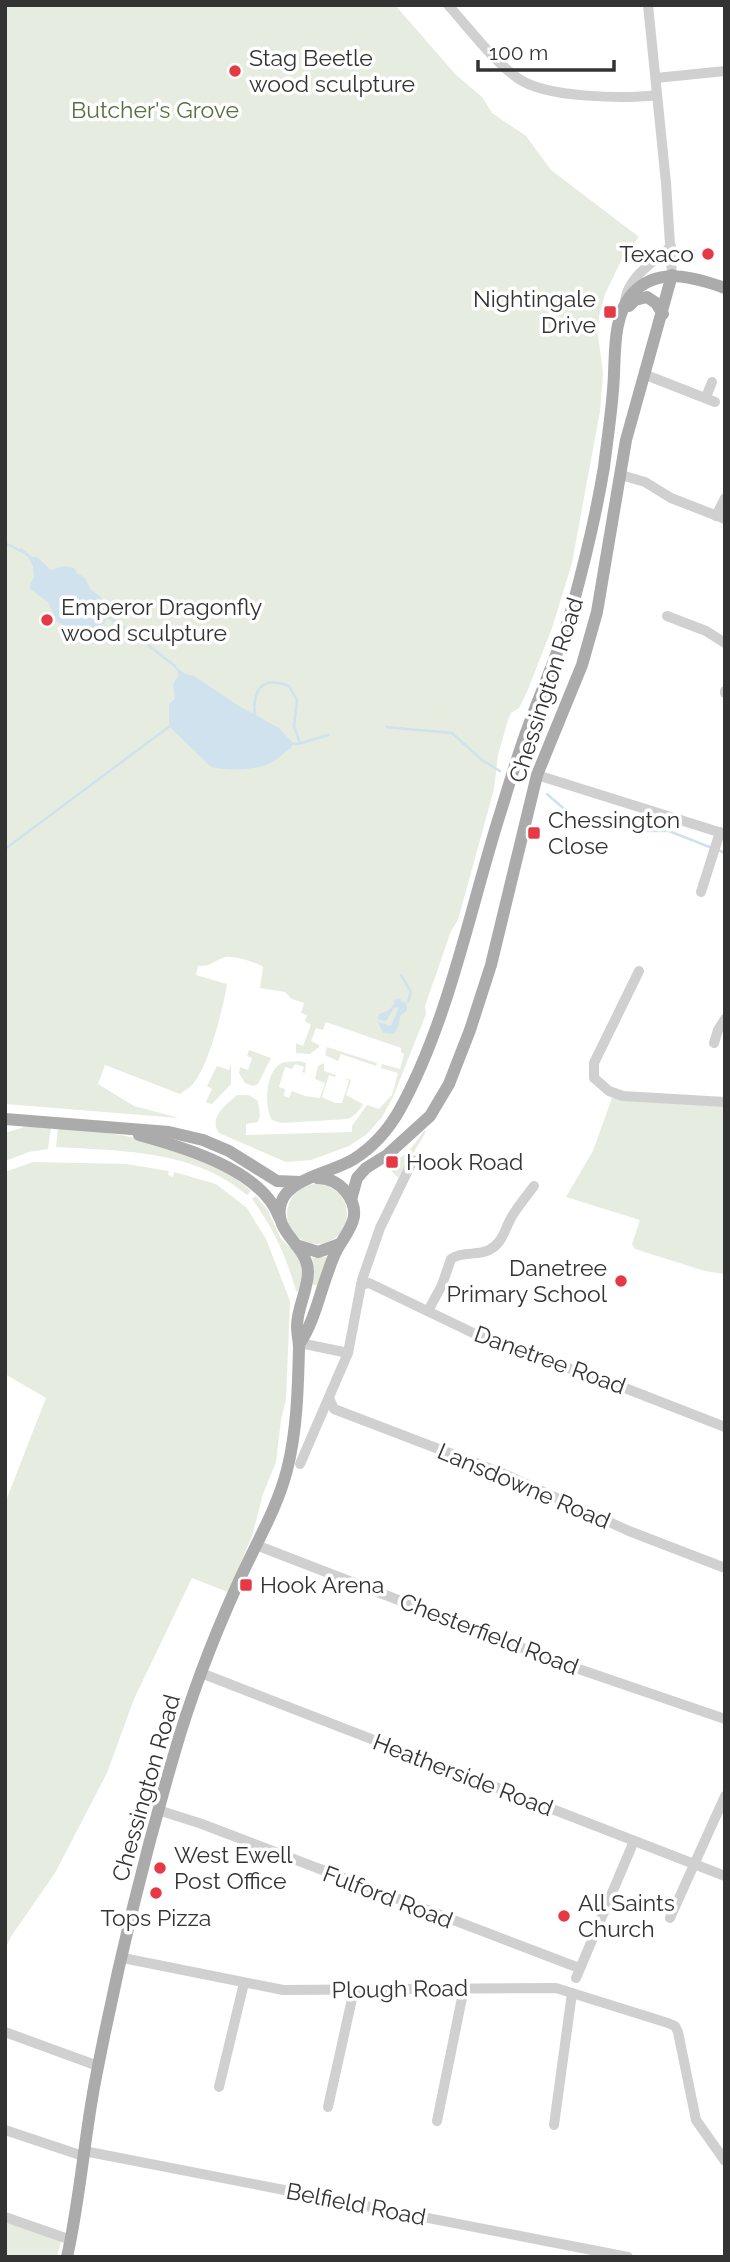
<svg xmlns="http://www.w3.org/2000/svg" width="730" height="2262" font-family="Raleway,sans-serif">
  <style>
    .green { fill: #e6ecdf }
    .water { fill: #cfe2ee }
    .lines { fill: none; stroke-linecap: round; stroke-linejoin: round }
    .stream { stroke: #cfe2ee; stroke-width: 2.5 }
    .minor { stroke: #d0d0d0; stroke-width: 10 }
    .major { stroke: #ababab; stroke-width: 12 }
    .poi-dot { fill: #e63946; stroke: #fff; stroke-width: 2.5 }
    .labels { text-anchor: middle; stroke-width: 7; stroke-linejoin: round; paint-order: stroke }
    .poi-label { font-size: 23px; fill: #333; stroke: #fff; text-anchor: start }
    .park-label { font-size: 23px; fill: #56703f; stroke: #fff }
    .street-label { font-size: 23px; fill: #333; stroke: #fff }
  </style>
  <rect width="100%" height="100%" fill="#fff"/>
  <g class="green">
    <path d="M 5,5 L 395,5 L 456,75 L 482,97 L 492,113 L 526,136 L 551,170 L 639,237 L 624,255 L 605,294 L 599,316 L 598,335 L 603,373 L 600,411 L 572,563 L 552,628 L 527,692 L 519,708 L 511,713 L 508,720 L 498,755 L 494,789 L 458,920 L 451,931 L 425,1006 L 426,1014 L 393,1097 L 382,1117 L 367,1134 L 349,1146 L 311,1160 L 286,1162 L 219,1133 C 208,1117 226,1105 237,1095 L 249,1095 L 258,1101 L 260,1115 L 258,1122 L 246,1124 L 246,1135 L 352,1132 L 352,1126 L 367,1105 L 379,1109 L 392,1095 L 398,1073 L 381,1068 L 382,1064 L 400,1069 L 404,1054 L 401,1052 L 401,1048 L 326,1022 L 323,1030 L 316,1028 L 311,1041 L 319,1045 L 319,1047 L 310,1054 L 296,1053 L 296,1043 L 303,1046 L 311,1025 L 305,1021 L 307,1015 L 301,1013 L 304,1003 L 292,999 L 285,992 L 260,988 L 263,967 C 256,962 232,955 225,957 C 214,961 209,967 198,966 L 196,975 L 227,984 C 223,1009 209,1065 193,1084 C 191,1087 184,1091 180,1094 L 105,1065 L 98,1084 L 134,1106 L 179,1118 L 5,1104 Z"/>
    <polygon points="327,1047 377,1063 376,1066 341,1054 338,1061 325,1055"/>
    <polygon points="249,1050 271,1058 258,1084 253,1086 245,1083 239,1073 240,1067 248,1070 252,1058 247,1056"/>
    <path d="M 299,1061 L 306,1063 L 305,1073 L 302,1072 L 304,1067 L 295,1064 L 292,1069 L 285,1067 L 279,1087 L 285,1089 L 284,1096 L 289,1098 L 292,1091 L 305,1096 L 320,1098 L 325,1083 L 315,1079 L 318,1066 L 324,1063 L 324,1071 L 336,1075 L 335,1077 L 329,1075 L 322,1097 L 335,1103 L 342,1103 L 349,1081 L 344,1078 L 351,1080 L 346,1095 L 363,1104 C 360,1110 354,1117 347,1119 L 282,1123 L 272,1120 C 264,1106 265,1071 282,1063 C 287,1061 294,1062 299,1061 Z"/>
    <polygon points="231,1064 231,1084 212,1104 207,1103 206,1102 212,1089 207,1086 217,1066 229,1070"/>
    <polygon points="613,1095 725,1104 725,1274 705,1271 635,1249 632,1244 640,1220 566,1197 593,1151"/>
    <polygon points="24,1127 51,1127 48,1149 29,1152 5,1161 5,1133"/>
    <path d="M 58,1128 C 123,1132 202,1146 251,1191 L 247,1195 C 194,1150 123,1151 56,1147 Z"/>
    <polygon points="425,1130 426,1132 398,1178 388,1167 409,1151"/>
    <polygon points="33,1162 126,1164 169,1171 168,1175 173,1177 174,1172 216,1184 247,1208 266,1239 290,1301 286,1399 281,1420 276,1462 263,1494 252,1536 228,1592 192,1578 134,1699 107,1773 55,1873 10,1938 5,1950 5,1503 46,1398 5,1374 5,1172"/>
    <circle cx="317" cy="1214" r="30"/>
    <path d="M 256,1196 L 268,1211 L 281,1239 L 298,1255 L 304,1269 L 299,1292 L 296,1291 C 287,1258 273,1227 252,1199 Z"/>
    <polygon points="328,1257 318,1286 312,1284 314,1270 312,1258"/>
    <polygon points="5,2217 62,2238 57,2257 5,2257"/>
  </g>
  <g class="water">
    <path d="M 21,548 L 32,557 L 37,557 L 51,570 L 64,566 L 74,568 L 77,573 L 85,578 L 91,590 L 101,597 C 102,604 109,613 106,620 C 98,636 68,628 57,622 L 48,602 L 30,589 L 30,585 L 34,577 L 33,566 L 28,557 L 18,550 Z"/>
    <path d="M 174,665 L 185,674 L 194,676 L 239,706 L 279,728 L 292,742 L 292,747 C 286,751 280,757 274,761 C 258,771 229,771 211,767 L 169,726 L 169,705 L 175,698 L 173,684 L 179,675 Z"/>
    <path d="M 400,998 L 401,1001 L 406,1003 L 407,1010 L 400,1016 L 399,1025 L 394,1034 L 383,1033 L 378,1022 L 391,1026 L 399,1007 L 394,1008 L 386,1021 L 378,1019 L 379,1014 C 386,1012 396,1007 394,1000 Z"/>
  </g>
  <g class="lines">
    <g class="stream">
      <polyline points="5,543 21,551"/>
      <polyline points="104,614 135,635"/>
      <polyline points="139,638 175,666"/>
      <path d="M 255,717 C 252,692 260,675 289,686 L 297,700 L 294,726 L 300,743"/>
      <polyline points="386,727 452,733 482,760 500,771"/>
      <polyline points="290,743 298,744 328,735"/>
      <polyline points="547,794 570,814 589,823 636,831 669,831 712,848"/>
      <polyline points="5,849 170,726"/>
      <polyline points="718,850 725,853"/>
      <polyline points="401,975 411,992 408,1002"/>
    </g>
    <g class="minor">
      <path d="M 448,5 C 469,28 494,62 519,79 C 547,98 625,99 657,95"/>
      <polyline points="648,5 666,183 672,275"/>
      <polyline points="656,78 725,71"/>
      <path d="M 625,300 C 630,274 654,263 671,246"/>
      <polyline points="646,375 715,402"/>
      <polyline points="706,397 712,382"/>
      <polyline points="621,475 645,482 671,498 725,519"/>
      <polyline points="716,516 725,498"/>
      <polyline points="667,616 706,631 725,643"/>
      <polyline points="725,691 725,693"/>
      <polyline points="537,775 725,834"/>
      <polyline points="701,892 720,832"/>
      <polyline points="639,971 594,1063 594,1078 609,1091 623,1096 725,1102"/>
      <polyline points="714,1043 718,1030 725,1019"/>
      <polyline points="361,1285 369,1283 494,1343 612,1383 725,1427"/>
      <path d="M 428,1311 L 442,1285 L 451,1259 C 462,1251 477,1256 489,1250 C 504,1243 505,1226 514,1213 C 520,1204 527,1195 534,1186"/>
      <polyline points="300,1343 348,1353"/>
      <polyline points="329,1398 334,1409 504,1474 629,1531 725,1568"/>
      <polyline points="300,1464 348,1353 362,1280 380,1228 413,1160"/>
      <polyline points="256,1545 564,1664 725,1719"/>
      <polyline points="201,1673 725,1876"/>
      <polyline points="158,1810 202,1824 579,1968"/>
      <polyline points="670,1918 725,1796"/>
      <polyline points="123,1958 283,1990 556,1988 668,2023 675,2026 678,2032 696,2120 725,2161"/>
      <polyline points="576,1978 634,1841"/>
      <polyline points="5,2032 98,2066"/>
      <polyline points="219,2087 244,1983"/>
      <polyline points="328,2107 352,1999 352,1990"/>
      <polyline points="437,2121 464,1988"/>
      <polyline points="554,2125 572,1993"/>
      <polyline points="5,2130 83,2156"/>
      <polyline points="84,2151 628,2257"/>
      <polyline points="5,2217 71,2240"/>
    </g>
    <g class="major">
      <polyline points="629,306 635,300 647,297 656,303 663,314"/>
      <polyline points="5,1119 169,1132 203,1140 229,1151 277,1181 300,1182"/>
      <path d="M 139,1135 C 183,1147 262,1170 279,1217"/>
      <polyline points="351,1200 357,1178 366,1168 387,1155 430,1116 449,1084 470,1030 491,965 537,775 582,665 597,612 626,440 672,275"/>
      <polyline points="296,1245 318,1252 340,1244"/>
      <path d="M 300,1343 C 314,1322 319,1296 328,1272 C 331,1263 334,1254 339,1246 C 350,1228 363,1214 346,1192 C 339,1183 329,1178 317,1178"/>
      <path d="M 67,2257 C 80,2199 84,2140 95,2082 C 116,1973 142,1864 173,1758 C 190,1698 213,1638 239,1581 C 255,1545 277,1509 287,1470 C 297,1431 298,1388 299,1348 C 299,1341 297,1334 297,1326 C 297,1308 308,1290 308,1272 C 308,1245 272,1233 281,1203 C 288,1178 334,1172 354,1159 C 373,1147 388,1130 399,1111 C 448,1023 469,913 499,817 C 509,785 518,753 530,722 C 544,684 561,647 572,608 C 585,561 596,515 604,467 C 607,442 611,416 613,390 C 616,360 611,318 632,294 C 657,266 694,277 725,288"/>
    </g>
  </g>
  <g class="poi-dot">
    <circle cx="235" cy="71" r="7"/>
    <circle cx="708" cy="254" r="7"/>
    <rect x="603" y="305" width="14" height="14" rx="3.5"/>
    <circle cx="47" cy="620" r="7"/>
    <rect x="527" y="826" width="14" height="14" rx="3.5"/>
    <rect x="385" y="1155" width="14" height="14" rx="3.5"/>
    <circle cx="621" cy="1281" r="7"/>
    <rect x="239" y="1578" width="14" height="14" rx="3.5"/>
    <circle cx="160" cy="1868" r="7"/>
    <circle cx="156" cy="1893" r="7"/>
    <circle cx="564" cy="1916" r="7"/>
  </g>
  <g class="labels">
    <g class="poi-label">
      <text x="249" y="66">Stag Beetle<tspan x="249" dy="26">wood sculpture</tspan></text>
      <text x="694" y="262" text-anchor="end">Texaco</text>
      <text x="596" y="307" text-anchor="end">Nightingale<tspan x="596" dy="26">Drive</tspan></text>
      <text x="61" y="615">Emperor Dragonfly<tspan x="61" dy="26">wood sculpture</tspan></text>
      <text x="548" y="828">Chessington<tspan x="548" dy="26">Close</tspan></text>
      <text x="406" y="1170">Hook Road</text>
      <text x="607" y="1276" text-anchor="end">Danetree<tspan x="607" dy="26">Primary School</tspan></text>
      <text x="260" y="1593">Hook Arena</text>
      <text x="174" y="1863">West Ewell<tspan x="174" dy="26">Post Office</tspan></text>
      <text x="578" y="1911">All Saints<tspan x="578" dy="26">Church</tspan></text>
      <text x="156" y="1926" text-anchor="middle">Tops Pizza</text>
    </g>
    <g class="park-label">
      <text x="155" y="118">Butcher's Grove</text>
    </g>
    <g class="street-label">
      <text transform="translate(546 690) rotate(-72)" y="8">Chessington Road</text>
      <text transform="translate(550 1360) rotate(20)" y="8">Danetree Road</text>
      <text transform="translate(524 1486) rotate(23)" y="8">Lansdowne Road</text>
      <text transform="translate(489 1634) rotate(21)" y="8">Chesterfield Road</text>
      <text transform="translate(463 1775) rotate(21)" y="8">Heatherside Road</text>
      <text transform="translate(146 1788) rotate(-74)" y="8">Chessington Road</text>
      <text transform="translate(388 1897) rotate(21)" y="8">Fulford Road</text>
      <text transform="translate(400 1989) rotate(-1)" y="8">Plough Road</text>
      <text transform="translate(356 2204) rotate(11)" y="8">Belfield Road</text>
    </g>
  </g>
  <rect width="730" height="2262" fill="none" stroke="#333333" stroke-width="14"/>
  <path d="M478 60v10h136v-10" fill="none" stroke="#333333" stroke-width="3.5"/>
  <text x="489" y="60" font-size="21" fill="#333333" stroke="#ffffff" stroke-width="5" paint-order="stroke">100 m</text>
</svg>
